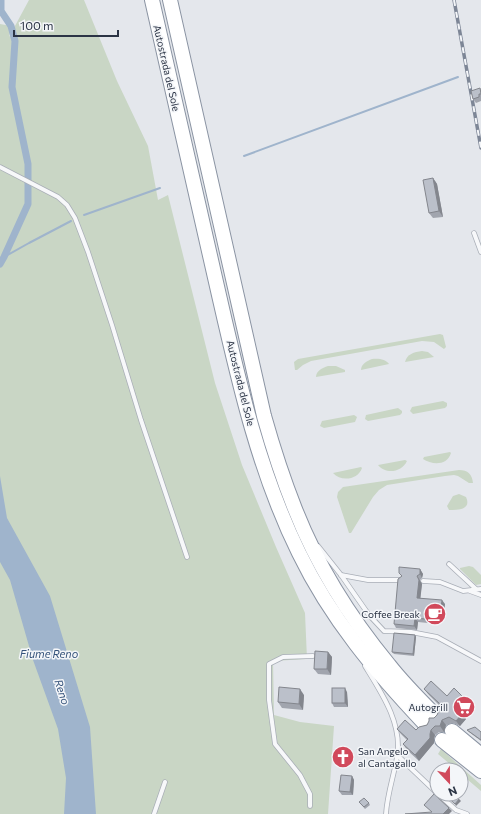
<svg xmlns="http://www.w3.org/2000/svg" width="481" height="814" font-family="Commissioner,sans-serif">
  <style>
    .green { fill: #c9d6c5 }
    .water { fill: #9fb4cc }
    .lines { fill: none; stroke-linecap: round; stroke-linejoin: round }
    .stream { stroke: #9fb4cc; stroke-width: 2 }
    .canal { stroke: #9fb4cc; stroke-width: 7 }
    .service-casing { stroke: #a9aeb7; stroke-width: 5.5 }
    .motorway-casing { stroke: #8b94a3; stroke-width: 16 }
    .service { stroke: #f7f8fa; stroke-width: 4 }
    .motorway { stroke: #fff; stroke-width: 14 }
    .rail-casing { stroke: #7d8696; stroke-width: 3.5 }
    .rail { stroke: #f4f6f9; stroke-width: 2; stroke-dasharray: 6; stroke-linecap: butt }
    .wall { fill: #a1a5ae }
    .shaded-wall { fill: #83868d }
    .building { fill: #bbc0ca; stroke: #83868d }
    .labels { text-anchor: middle; stroke-width: 3; stroke-linejoin: round; paint-order: stroke }
    .street-label { font-size: 10px; fill: #2b3445; stroke: #f4f6f9 }
    .poi-label { font-size: 10px; fill: #2b3445; stroke: #f4f6f9; text-anchor: end }
    .water-label { font-size: 11px; font-style: italic; fill: #34527a; stroke: #f4f6f9 }
  </style>
  <rect width="100%" height="100%" fill="#e4e7ec"/>
  <g class="green">
    <polygon points="29,0 84,0 117,81 148,146 158,200 168,195 215,383 242,465 276,547 305,613 307,659 273,661 274,715 300,722 334,726 328,814 0,814 0,24 11,26 9,37"/>
    <polygon points="440,334 443,335 446,347 444,349 434,342 422,341 311,361 303,365 297,370 295,370 294,362 298,359"/>
    <path d="M 422,351 L 428,352 L 434,357 L 405,362 C 407,354 414,352 422,351 Z"/>
    <path d="M 372,359 C 378,358 386,359 389,364 L 361,370 C 361,364 367,361 372,359 Z"/>
    <path d="M 328,366 L 336,366 L 345,370 L 345,372 L 316,377 C 316,371 322,368 328,366 Z"/>
    <polygon points="443,401 447,403 447,406 445,408 413,414 410,411 412,407"/>
    <polygon points="398,408 402,411 402,413 400,415 368,421 365,419 366,415"/>
    <polygon points="354,415 357,417 355,422 324,428 320,426 322,421"/>
    <path d="M 450,452 L 451,453 C 447,466 432,465 423,459 L 424,457 Z"/>
    <path d="M 405,460 L 407,461 C 402,472 386,475 378,465 Z"/>
    <path d="M 361,467 L 362,468 C 358,480 341,482 333,473 Z"/>
    <path d="M 459,470 C 468,470 472,474 473,483 L 469,483 L 458,476 L 454,475 L 445,476 L 387,485 L 379,490 L 373,497 L 351,533 L 349,533 L 337,497 L 338,492 L 343,487 Z"/>
    <path d="M 459,494 L 466,497 C 472,510 457,510 449,510 L 447,506 L 453,496 Z"/>
    <polygon points="469,566 473,567 481,575 481,584 476,585 460,569 460,568"/>
    <polygon points="441,749 481,785 481,791 461,774 461,770 457,770 438,754"/>
  </g>
  <polygon class="water" points="0,476 7,518 50,596 90,727 96,814 64,814 66,778 58,729 33,660 10,580 0,562"/>
  <g class="lines">
    <g class="stream">
      <polyline points="244,156 458,77"/>
      <polyline points="84,215 160,188"/>
      <polyline points="4,257 29,243 71,221"/>
    </g>
    <polyline class="canal" points="0,264 4,257 28,204 28,164 12,87 15,41 11,26 1,11 1,0"/>
    <g class="service-casing">
      <g id="service">
        <polyline points="0,167 58,197 67,205 75,218 88,252 112,325 141,420 187,557"/>
        <polyline points="474,233 481,252"/>
        <polyline points="318,546 341,575 369,615 384,631 411,632 437,637 481,661"/>
        <polyline points="449,564 476,589"/>
        <polyline points="341,575 368,580 401,580"/>
        <polyline points="423,581 440,582 463,591 481,589"/>
        <polyline points="470,591 481,595"/>
        <path d="M 365,666 C 381,692 403,724 397,757 C 394,775 387,795 386,814"/>
        <polyline points="397,755 437,793"/>
        <polyline points="438,794 456,810 467,814"/>
        <polyline points="310,806 310,794 300,775 275,744 269,700 269,664 283,657 313,656"/>
        <polyline points="154,814 165,782"/>
      </g>
    </g>
    <g class="motorway-casing">
      <g id="motorway">
        <path d="M 152,0 C 173,94 195,188 216,282 C 237,374 257,468 299,553 C 331,619 376,672 425,724"/>
        <path d="M 170,0 L 264,416 C 273,448 283,479 295,509 C 317,565 351,619 389,665 C 403,683 419,699 435,715"/>
        <polyline points="452,731 481,755"/>
        <polyline points="442,740 481,771"/>
      </g>
    </g>
    <use href="#service" class="service"/>
    <use href="#motorway" class="motorway"/>
    <g class="rail-casing">
      <polyline id="rail" points="454,0 481,148"/>
    </g>
    <use href="#rail" class="rail"/>
  </g>
  <g class="wall">
    <polygon points="480,88 481,90 481,101 476,103 473,99"/>
    <polygon points="433,178 437,184 443,217 433,218 429,213"/>
    <polygon points="420,569 423,574 422,578 420,580 422,584 420,598 445,604 443,618 439,617 438,624 418,622 417,630 396,628 394,624"/>
    <polygon points="415,635 416,637 414,656 394,654 392,652"/>
    <polygon points="328,652 332,657 331,675 318,674 314,669"/>
    <polygon points="424,689 469,703 473,709 465,717 466,719 460,726 453,723 446,725 444,732 439,732 435,735 434,739 434,743 419,761 407,750 403,744 407,740 401,734 397,729 416,730 427,725 437,715 439,711 439,705 428,694"/>
    <polygon points="347,692 348,707 334,707 332,703"/>
    <polygon points="304,695 303,710 282,708 278,702"/>
    <polygon points="467,730 481,732 481,741 469,732"/>
    <polygon points="346,750 349,754 348,761 338,761 335,757"/>
    <polygon points="352,776 354,780 353,795 342,795 339,791"/>
    <polygon points="359,802 369,803 370,805 365,809"/>
  </g>
  <g class="shaded-wall">
    <polygon points="433,178 437,184 443,217 439,211"/>
    <polygon points="420,569 423,574 422,578 420,574"/>
    <polygon points="417,576 422,584 420,602 417,598"/>
    <polygon points="442,600 445,604 443,618 440,614"/>
    <polygon points="436,613 439,617 438,624 435,620"/>
    <polygon points="415,618 418,622 417,630 414,626"/>
    <polygon points="415,635 416,637 414,656 413,654"/>
    <polygon points="328,652 332,657 331,675 327,669"/>
    <polygon points="345,688 347,692 348,707 345,703"/>
    <polygon points="300,689 304,695 303,710 299,704"/>
    <polygon points="462,714 466,719 460,726 456,721"/>
    <polygon points="442,720 446,725 444,732 440,726"/>
    <polygon points="431,730 435,735 434,739 434,743 419,761 415,755 430,734"/>
    <polygon points="346,750 349,754 348,761 346,757"/>
    <polygon points="352,776 354,780 353,795 350,792"/>
    <polygon points="459,799 461,801 456,806 455,804"/>
    <polygon points="449,808 452,811 449,814 443,814"/>
  </g>
  <g class="building">
    <polygon points="480,88 481,94 479,94 479,97 473,99 471,91"/>
    <polygon points="433,178 439,211 429,213 423,180"/>
    <polygon points="399,567 420,569 420,574 417,576 419,580 417,598 442,600 440,614 436,613 435,620 415,618 414,626 394,624 398,579 402,576 399,573"/>
    <polygon points="394,633 415,635 413,654 392,652"/>
    <polygon points="315,651 328,652 327,669 314,669"/>
    <polygon points="431,681 447,696 454,688 469,703 460,712 462,714 456,721 449,717 442,720 440,726 435,726 431,730 430,734 430,738 415,755 403,744 408,739 397,729 405,720 416,730 419,727 427,725 429,721 429,718 434,718 437,715 439,711 438,705 440,704 424,689"/>
    <polygon points="279,687 300,689 299,704 278,702"/>
    <rect x="332" y="688" width="13" height="15"/>
    <polygon points="475,727 481,732 481,740 467,730"/>
    <rect x="335" y="750" width="11" height="7"/>
    <polygon points="341,775 352,776 350,792 339,791"/>
    <polygon points="434,794 449,808 443,814 405,814 432,812 424,805"/>
    <polygon points="444,794 454,794 459,799 455,804"/>
    <polygon points="364,798 369,803 364,807 359,802"/>
  </g>
  <defs>
    <g id="cafe-disc" transform="scale(1.15)"><circle r="9.5" fill="#d1495b" stroke="#f4f6f9"/><path d="M-5.5-4.5H6V0H3Q3 3.5 0 3.5H-2.5Q-5.5 3.5-5.5 0ZM3-3.2v2h1.7v-2ZM-6 4.5H4V6H-6Z" fill="#fff"/></g>
    <g id="supermarket-disc" transform="scale(1.15)"><circle r="9.5" fill="#d1495b" stroke="#f4f6f9"/><path d="M-6-5.5h2.5l.6 2H6L4.5 2H-2.5L-4.4-4H-6ZM-1.5 3.2a1.3 1.3 0 1 0 .1 0ZM3 3.2a1.3 1.3 0 1 0 .1 0Z" fill="#fff"/></g>
    <g id="church-disc" transform="scale(1.15)"><circle r="9.5" fill="#d1495b" stroke="#f4f6f9"/><path d="M-1.2-6h2.4v3.5h3.3v2.4h-3.3V6h-2.4V-.1h-3.3v-2.4h3.3Z" fill="#fff"/></g>
  </defs>
  <g fill-rule="evenodd">
    <use href="#cafe-disc" x="435" y="614"/>
    <use href="#supermarket-disc" x="464" y="707"/>
    <use href="#church-disc" x="343" y="757"/>
  </g>
  <g class="labels">
    <g class="street-label">
      <text transform="translate(167 68) rotate(77)" y="4">Autostrada del Sole</text>
      <text transform="translate(241 383) rotate(76)" y="4">Autostrada del Sole</text>
    </g>
    <g class="poi-label">
      <text x="420" y="618">Coffee Break</text>
      <text x="448" y="711">Autogrill</text>
      <text x="358" y="755" text-anchor="start">San Angelo<tspan x="358" dy="12">al Cantagallo</tspan></text>
    </g>
    <g class="water-label">
      <text x="49" y="658">Fiume Reno</text>
      <text transform="translate(62 692) rotate(72)" y="4">Reno</text>
    </g>
  </g>
  <g transform="translate(449 782) rotate(158)"><circle r="19" fill="#f4f6f9" stroke="#a4a8b1"/>
  <path d="M0-3L7 15L0 10L-7 15Z" fill="#d1495b"/>
  <text y="-6" font-size="11" font-weight="bold" text-anchor="middle" fill="#2b3445">N</text>
  </g>
  <path d="M14 30v6h104v-6" fill="none" stroke="#2b3445" stroke-width="2"/>
  <text x="20" y="30" font-size="12" fill="#2b3445" stroke="#f4f6f9" stroke-width="3" paint-order="stroke">100 m</text>
</svg>
